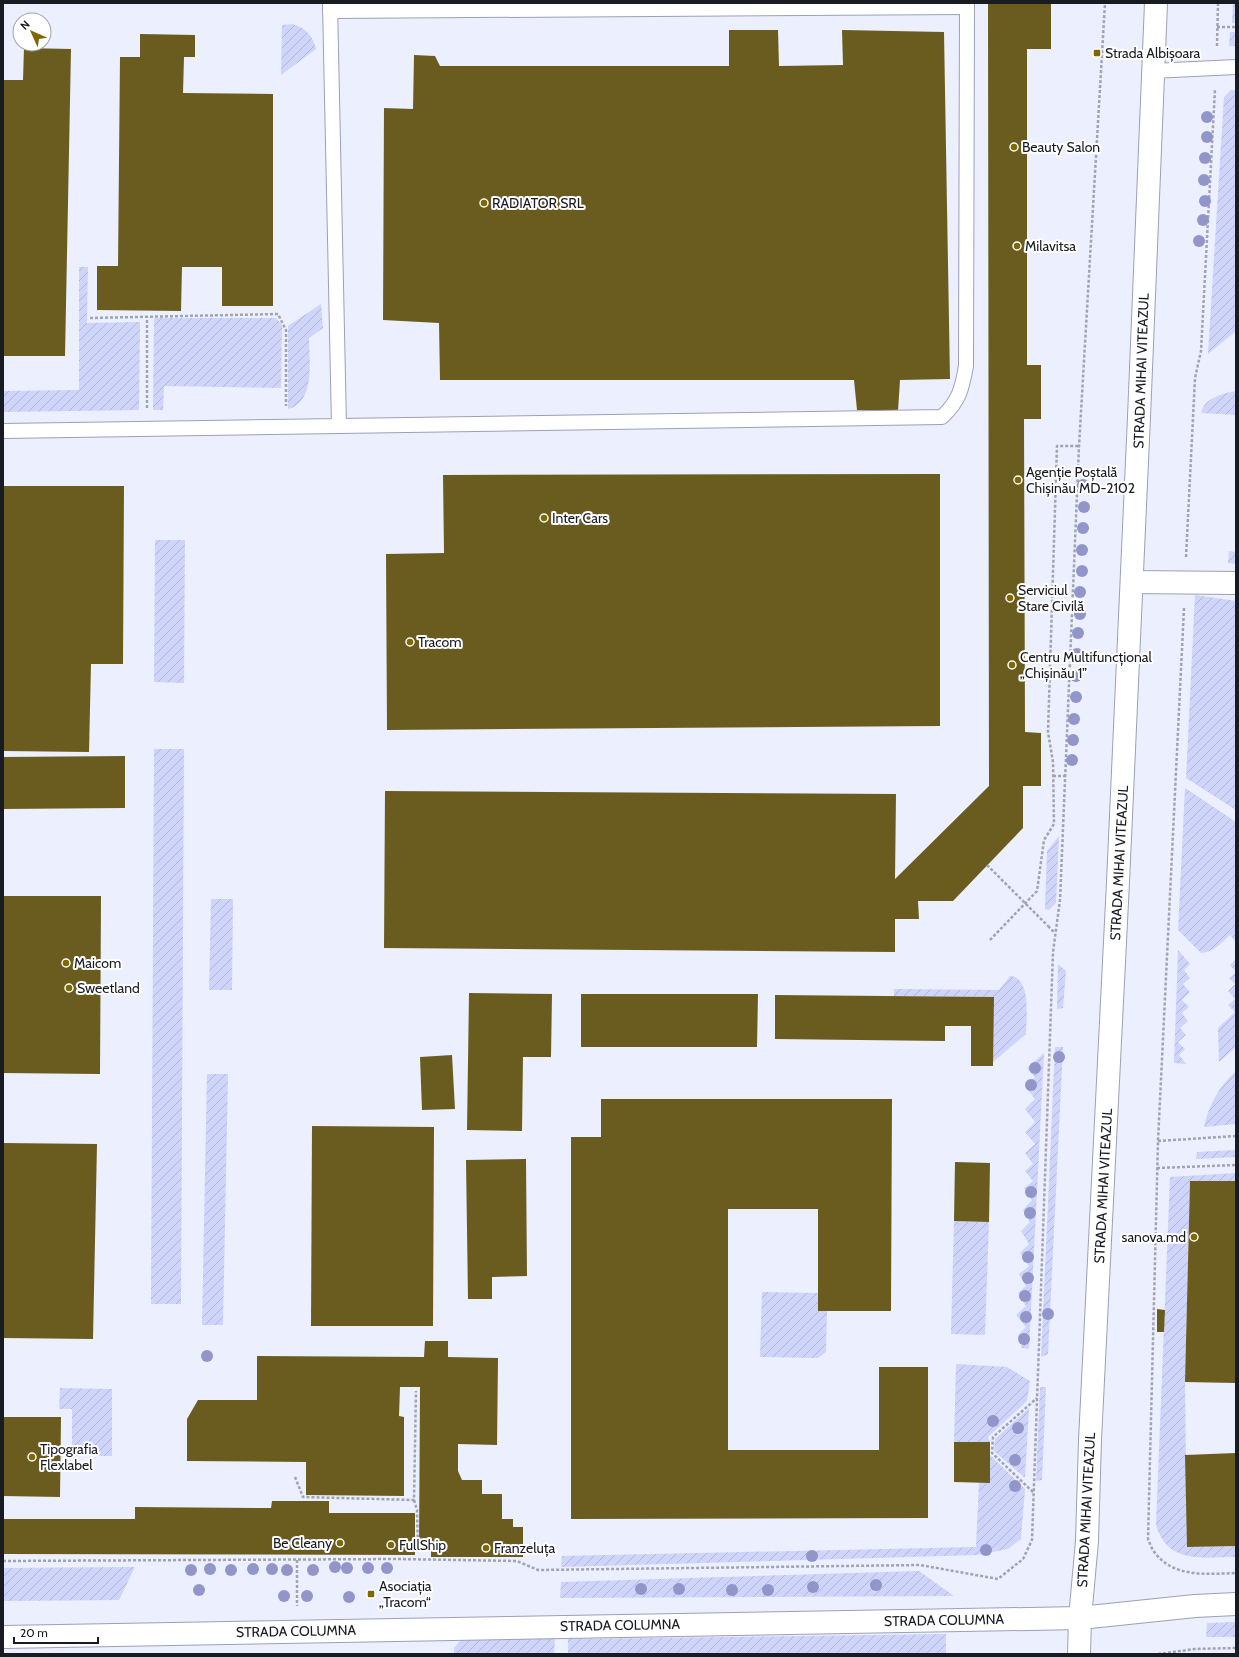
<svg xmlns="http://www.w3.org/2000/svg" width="1239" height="1657" font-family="Cabin,sans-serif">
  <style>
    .garden { fill: url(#garden-furrows) }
    .building { fill: #6a5c1f }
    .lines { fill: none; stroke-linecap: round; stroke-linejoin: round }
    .lane-casing { stroke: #9ca0b7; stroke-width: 16 }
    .street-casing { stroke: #9ca0b7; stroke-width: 24 }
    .secondary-casing { stroke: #9ca0b7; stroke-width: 24 }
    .primary-casing { stroke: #9ca0b7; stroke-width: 24 }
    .path { stroke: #a1a3b0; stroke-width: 2.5; stroke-dasharray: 3 2; stroke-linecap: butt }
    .lane { stroke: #fff; stroke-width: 14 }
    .street { stroke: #fff; stroke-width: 22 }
    .secondary { stroke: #fff; stroke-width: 22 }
    .primary { stroke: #fff; stroke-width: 22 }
    .path-bridge { stroke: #a1a3b0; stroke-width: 2.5; stroke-dasharray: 3 2; stroke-linecap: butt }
    .tree { fill: #9295c9 }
    .poi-dot { fill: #7e6901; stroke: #fff; stroke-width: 1.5 }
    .labels { text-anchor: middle; stroke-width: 4; stroke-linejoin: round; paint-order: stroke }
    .poi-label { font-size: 14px; fill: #191b23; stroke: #fff; text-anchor: start }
    .street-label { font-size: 14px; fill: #191b23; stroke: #fff }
  </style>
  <defs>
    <pattern id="garden-furrows" width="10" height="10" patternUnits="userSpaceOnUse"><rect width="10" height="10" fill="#ced4fa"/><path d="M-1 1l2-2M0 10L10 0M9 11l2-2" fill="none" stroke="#b0b5d6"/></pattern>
  </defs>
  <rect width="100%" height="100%" fill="#eceffe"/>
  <g class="garden">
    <polygon points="1233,3 1236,3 1236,23 1232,23"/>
    <path d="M 293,24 C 307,29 312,35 316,49 L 281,75 L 282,25 Z"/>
    <polygon points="1230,32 1236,32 1236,46 1229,46"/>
    <polygon points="1231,90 1236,90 1236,331 1208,354 1224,97"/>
    <polygon points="79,267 88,267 87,323 140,322 139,410 3,412 3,391 79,390"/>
    <path d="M 321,304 L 323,328 L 309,338 C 309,359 316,403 288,409 L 288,326 Z"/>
    <polygon points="154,318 276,318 282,325 281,388 164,386 163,410 153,410"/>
    <path d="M 1236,391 L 1236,415 L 1201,413 C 1204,398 1223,393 1236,391 Z"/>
    <polygon points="155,540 185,540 184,683 154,682"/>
    <polygon points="1229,551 1236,552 1236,564 1228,563"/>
    <polygon points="1195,595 1236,601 1236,810 1186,778"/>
    <polygon points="154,749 184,749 181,1304 151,1304"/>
    <path d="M 1185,788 L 1236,822 L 1236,942 L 1230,935 C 1220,944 1214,952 1201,953 L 1178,930 Z"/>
    <polygon points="1059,836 1056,903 1049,910 1045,909 1047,851"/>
    <polygon points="211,899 233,899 232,990 209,990"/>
    <polygon points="1178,950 1190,964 1184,970 1190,978 1183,984 1190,992 1182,1000 1189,1007 1182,1013 1188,1021 1180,1028 1186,1035 1178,1042 1185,1049 1179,1055 1186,1064 1174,1063"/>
    <polygon points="1236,959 1236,1047 1219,1062 1218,1028 1235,1012 1228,1005 1235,999 1228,991 1235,984 1229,978 1236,972 1230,965"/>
    <polygon points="1058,964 1066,971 1063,1008 1057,1009"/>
    <path d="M 1010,976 C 1032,978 1026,1019 1026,1034 L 993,1062 L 993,997 L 894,996 L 894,989 L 999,990 Z"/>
    <polygon points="1055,1047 1063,1047 1048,1354 1041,1357"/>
    <polygon points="1044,1053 1029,1349 1022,1348 1018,1335 1026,1327 1016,1315 1026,1306 1018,1293 1026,1286 1019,1274 1029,1266 1020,1253 1029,1244 1021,1231 1030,1222 1023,1210 1032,1200 1024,1188 1033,1181 1025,1171 1033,1164 1025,1153 1035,1144 1025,1132 1035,1122 1025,1109 1035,1099 1025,1086 1035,1077 1027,1068"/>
    <path d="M 1236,1071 L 1236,1124 L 1204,1127 C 1208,1106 1220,1085 1236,1071 Z"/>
    <polygon points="207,1074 228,1074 223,1325 202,1325"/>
    <polygon points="1236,1150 1236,1157 1196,1159 1197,1152"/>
    <path d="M 1236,1173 L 1236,1181 L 1190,1181 L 1185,1382 L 1187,1547 L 1236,1546 L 1236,1557 C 1203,1557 1168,1565 1156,1525 L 1170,1177 Z"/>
    <polygon points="954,1221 989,1222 985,1335 951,1334"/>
    <polygon points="762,1292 818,1293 818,1311 827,1311 826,1352 818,1358 760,1357"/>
    <polygon points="956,1364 1007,1367 1030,1381 1027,1401 988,1437 990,1442 954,1442"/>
    <polygon points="1040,1387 1046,1387 1042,1480 1036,1481"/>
    <polygon points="60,1388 112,1389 112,1456 72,1456 72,1409 59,1409"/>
    <polygon points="1029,1408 1025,1478 994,1451 995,1439"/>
    <polygon points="990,1455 1025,1489 1021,1539 1008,1549 977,1555 561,1567 562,1556 976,1547 979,1482"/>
    <polygon points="135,1567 119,1600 3,1601 3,1568"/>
    <polygon points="919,1571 954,1596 560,1598 561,1582"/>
    <polygon points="1236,1622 1236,1637 1206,1637 1207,1623"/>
    <polygon points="946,1634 946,1654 568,1654 568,1639"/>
    <polygon points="462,1639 555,1639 554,1654 454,1654 454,1648"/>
  </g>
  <g class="building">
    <polygon points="988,3 1051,3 1051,49 1027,49 1027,365 1041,365 1041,419 1024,419 1025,732 1041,733 1041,786 1023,786 1023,828 953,901 918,901 919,919 895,919 895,952 384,948 385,791 896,794 895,879 989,786"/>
    <polygon points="729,30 778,30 779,66 843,65 842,30 944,32 950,379 900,380 898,411 857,410 854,380 440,380 439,323 383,320 384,108 413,109 414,55 435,56 440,66 729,66"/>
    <polygon points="140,34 195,35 195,57 184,57 183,93 273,94 273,306 222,306 222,267 182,267 181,311 97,310 97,266 118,266 120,57 140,57"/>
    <polygon points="24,48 71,49 65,356 3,356 3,80 23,80"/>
    <polygon points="940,474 940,726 387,730 386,554 444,553 443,475"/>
    <polygon points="3,486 124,486 123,664 91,664 89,752 3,751"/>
    <polygon points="125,756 125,808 3,809 3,757"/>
    <polygon points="3,896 101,896 100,1074 3,1073"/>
    <polygon points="469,993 552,994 551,1057 523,1057 522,1131 467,1130"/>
    <polygon points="581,994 758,994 757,1047 581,1047"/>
    <polygon points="775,995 994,997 993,1066 971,1066 971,1026 945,1026 945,1041 775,1039"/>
    <polygon points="452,1055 455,1109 422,1110 420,1057"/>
    <polygon points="601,1099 892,1099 891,1311 818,1311 818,1209 728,1209 728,1450 879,1450 879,1367 928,1367 928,1518 571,1519 571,1137 601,1137"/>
    <polygon points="312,1126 434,1127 433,1326 311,1326"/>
    <polygon points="3,1143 97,1144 93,1339 3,1338"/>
    <polygon points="526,1159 527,1276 492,1277 492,1299 468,1299 466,1160"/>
    <polygon points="955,1162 990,1163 989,1222 954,1221"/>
    <polygon points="1190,1181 1236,1181 1236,1383 1185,1382"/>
    <polygon points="1157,1309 1165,1310 1164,1332 1157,1332"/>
    <polygon points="425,1341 448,1341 448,1357 498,1358 497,1445 458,1444 458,1471 462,1480 482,1480 482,1494 502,1494 502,1519 513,1519 513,1527 523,1527 523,1557 431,1557 431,1546 419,1546 420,1387 400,1387 399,1416 404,1417 404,1496 306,1495 306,1462 187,1461 187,1419 198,1400 257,1400 257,1356 424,1357"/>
    <polygon points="3,1417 61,1417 60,1497 3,1496"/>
    <polygon points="954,1442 990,1442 990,1483 954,1482"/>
    <polygon points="1236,1453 1236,1546 1187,1547 1185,1455"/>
    <polygon points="272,1501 329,1501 329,1513 415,1513 415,1555 3,1554 3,1519 135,1519 135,1507 271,1508"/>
  </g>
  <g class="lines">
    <g class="lane-casing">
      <g id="lane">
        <polyline points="330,11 967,7"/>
        <polyline points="1152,71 1236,67"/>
        <path d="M 339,426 L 942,417 C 959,401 962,389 966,366 L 967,3"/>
        <polyline points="3,431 339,426 330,3"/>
      </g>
    </g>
    <g class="street-casing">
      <polyline id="street" points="1132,582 1236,583"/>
    </g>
    <g class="secondary-casing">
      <polyline id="secondary" points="3,1637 1080,1618 1195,1606 1236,1604"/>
    </g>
    <g class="primary-casing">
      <polyline id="primary" points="1079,1654 1080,1618 1087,1541 1090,1440 1118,882 1139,417 1156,3"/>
    </g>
    <g class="path">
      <polyline points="1217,27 1236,27"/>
      <polyline points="1217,46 1218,3"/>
      <polyline points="90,318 278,314 286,330 286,406"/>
      <polyline points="147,408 147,317"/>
      <polyline points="1186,557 1195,378 1201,351 1215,89"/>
      <path d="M 1184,608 L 1158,1141 L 1148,1539 C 1150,1544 1152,1549 1155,1553 C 1174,1578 1208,1574 1236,1573"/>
      <polyline points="1053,776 1065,776"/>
      <polyline points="1048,926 1055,933"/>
      <polyline points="990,940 1037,891 1044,840 1054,824 1053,762 1048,732 1057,446 1079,446"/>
      <polyline points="1158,1141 1236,1136"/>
      <polyline points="1157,1168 1236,1165"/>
      <polyline points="295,1477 303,1497 414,1500 416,1391"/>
      <polyline points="1033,1492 992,1453 993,1437 1037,1398"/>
      <polyline points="414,1500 417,1510 418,1551"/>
      <polyline points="297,1560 297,1606"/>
      <polyline points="3,1561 398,1559 517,1561 538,1570 920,1565 998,1579 1023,1559 1032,1540 1053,952 1060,900 1079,446 1105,3"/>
      <polyline points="1158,1654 1195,1649 1236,1648"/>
    </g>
    <use href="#lane" class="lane"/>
    <use href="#street" class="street"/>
    <use href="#secondary" class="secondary"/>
    <use href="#primary" class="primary"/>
    <polyline class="path-bridge" points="987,865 1048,926"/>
  </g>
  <g class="tree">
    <circle cx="1207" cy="117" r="6"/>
    <circle cx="1207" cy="137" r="6"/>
    <circle cx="1205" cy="158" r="6"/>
    <circle cx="1204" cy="180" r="6"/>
    <circle cx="1205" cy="201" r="6"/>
    <circle cx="1203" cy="220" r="6"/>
    <circle cx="1199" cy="241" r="6"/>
    <circle cx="1083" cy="485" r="6"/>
    <circle cx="1084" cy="507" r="6"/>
    <circle cx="1083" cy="528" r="6"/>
    <circle cx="1082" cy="550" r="6"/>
    <circle cx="1082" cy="571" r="6"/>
    <circle cx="1080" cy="592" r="6"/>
    <circle cx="1080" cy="614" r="6"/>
    <circle cx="1078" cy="633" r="6"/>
    <circle cx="1077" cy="654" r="6"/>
    <circle cx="1076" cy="676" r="6"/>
    <circle cx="1076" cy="697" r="6"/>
    <circle cx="1074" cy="719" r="6"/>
    <circle cx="1073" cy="740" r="6"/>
    <circle cx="1072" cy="760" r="6"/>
    <circle cx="1059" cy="1057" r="6"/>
    <circle cx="1035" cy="1068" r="6"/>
    <circle cx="1031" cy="1085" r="6"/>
    <circle cx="1031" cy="1192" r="6"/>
    <circle cx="1030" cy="1213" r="6"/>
    <circle cx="1028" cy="1257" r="6"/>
    <circle cx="1028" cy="1278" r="6"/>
    <circle cx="1025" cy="1296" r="6"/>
    <circle cx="1048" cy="1314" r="6"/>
    <circle cx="1026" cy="1317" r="6"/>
    <circle cx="1024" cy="1339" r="6"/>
    <circle cx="207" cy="1356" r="6"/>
    <circle cx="993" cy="1421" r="6"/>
    <circle cx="1018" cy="1428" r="6"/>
    <circle cx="1015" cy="1460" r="6"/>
    <circle cx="1015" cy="1486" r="6"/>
    <circle cx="986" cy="1550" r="6"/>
    <circle cx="812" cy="1556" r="6"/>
    <circle cx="335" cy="1567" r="6"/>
    <circle cx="347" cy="1568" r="6"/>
    <circle cx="368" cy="1568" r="6"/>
    <circle cx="387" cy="1568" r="6"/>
    <circle cx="210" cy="1569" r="6"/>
    <circle cx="253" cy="1569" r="6"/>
    <circle cx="272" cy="1569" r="6"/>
    <circle cx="191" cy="1570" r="6"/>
    <circle cx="231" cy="1570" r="6"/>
    <circle cx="287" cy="1570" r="6"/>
    <circle cx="313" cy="1570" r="6"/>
    <circle cx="876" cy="1585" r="6"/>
    <circle cx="813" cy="1587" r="6"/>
    <circle cx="641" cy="1589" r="6"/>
    <circle cx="679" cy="1589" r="6"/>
    <circle cx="199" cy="1590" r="6"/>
    <circle cx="732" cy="1590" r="6"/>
    <circle cx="768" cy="1590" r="6"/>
    <circle cx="284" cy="1596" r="6"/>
    <circle cx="307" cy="1596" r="6"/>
    <circle cx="349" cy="1597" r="6"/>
  </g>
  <g class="poi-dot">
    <rect x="1093" y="49" width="8" height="8" rx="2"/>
    <circle cx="1014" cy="147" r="4"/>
    <circle cx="484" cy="203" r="4"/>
    <circle cx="1017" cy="246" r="4"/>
    <circle cx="1018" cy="480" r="4"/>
    <circle cx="544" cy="518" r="4"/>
    <circle cx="1010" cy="598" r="4"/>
    <circle cx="410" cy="642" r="4"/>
    <circle cx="1012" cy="665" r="4"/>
    <circle cx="66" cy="963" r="4"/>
    <circle cx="69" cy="988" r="4"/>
    <circle cx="1194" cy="1237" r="4"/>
    <circle cx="32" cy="1457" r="4"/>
    <circle cx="340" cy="1543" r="4"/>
    <circle cx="391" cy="1545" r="4"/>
    <circle cx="486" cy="1548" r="4"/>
    <rect x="367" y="1590" width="8" height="8" rx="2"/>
  </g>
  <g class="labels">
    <g class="poi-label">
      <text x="1105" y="58">Strada Albișoara</text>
      <text x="1022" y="152">Beauty Salon</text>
      <text x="492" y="208">RADIATOR SRL</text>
      <text x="1025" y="251">Milavitsa</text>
      <text x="1026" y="477">Agenție Poștală<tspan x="1026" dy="16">Chișinău MD-2102</tspan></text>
      <text x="552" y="523">Inter Cars</text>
      <text x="1018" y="595">Serviciul<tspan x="1018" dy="16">Stare Civilă</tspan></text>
      <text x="418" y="647">Tracom</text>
      <text x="1020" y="662">Centru Multifuncțional<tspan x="1020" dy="16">„Chișinău 1”</tspan></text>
      <text x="74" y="968">Maicom</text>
      <text x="77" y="993">Sweetland</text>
      <text x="1186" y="1242" text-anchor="end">sanova.md</text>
      <text x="40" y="1454">Tipografia<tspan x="40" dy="16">Flexlabel</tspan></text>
      <text x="332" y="1548" text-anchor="end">Be Cleany</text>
      <text x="399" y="1550">FullShip</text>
      <text x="494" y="1553">Franzeluța</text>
      <text x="379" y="1591">Asociația<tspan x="379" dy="16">„Tracom“</tspan></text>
    </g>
    <g class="street-label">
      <text transform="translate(1141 371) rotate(-88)" y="5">STRADA MIHAI VITEAZUL</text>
      <text transform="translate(1119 863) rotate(-87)" y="5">STRADA MIHAI VITEAZUL</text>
      <text transform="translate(1103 1186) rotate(-87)" y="5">STRADA MIHAI VITEAZUL</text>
      <text transform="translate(1086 1510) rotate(-87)" y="5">STRADA MIHAI VITEAZUL</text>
      <text transform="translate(944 1620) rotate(-1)" y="5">STRADA COLUMNA</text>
      <text transform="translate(620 1625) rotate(-1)" y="5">STRADA COLUMNA</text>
      <text transform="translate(296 1631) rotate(-1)" y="5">STRADA COLUMNA</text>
    </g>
  </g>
  <rect width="1239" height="1657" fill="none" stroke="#191b23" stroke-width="8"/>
  <g transform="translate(32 32) rotate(315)"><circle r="19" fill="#ffffff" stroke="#a3a4a7"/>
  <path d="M0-3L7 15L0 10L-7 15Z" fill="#7e6901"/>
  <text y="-6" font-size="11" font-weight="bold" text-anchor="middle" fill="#191b23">N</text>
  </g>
  <path d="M14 1637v6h84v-6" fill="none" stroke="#191b23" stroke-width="2"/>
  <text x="20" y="1637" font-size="12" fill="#191b23" stroke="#ffffff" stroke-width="3" paint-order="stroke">20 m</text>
</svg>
